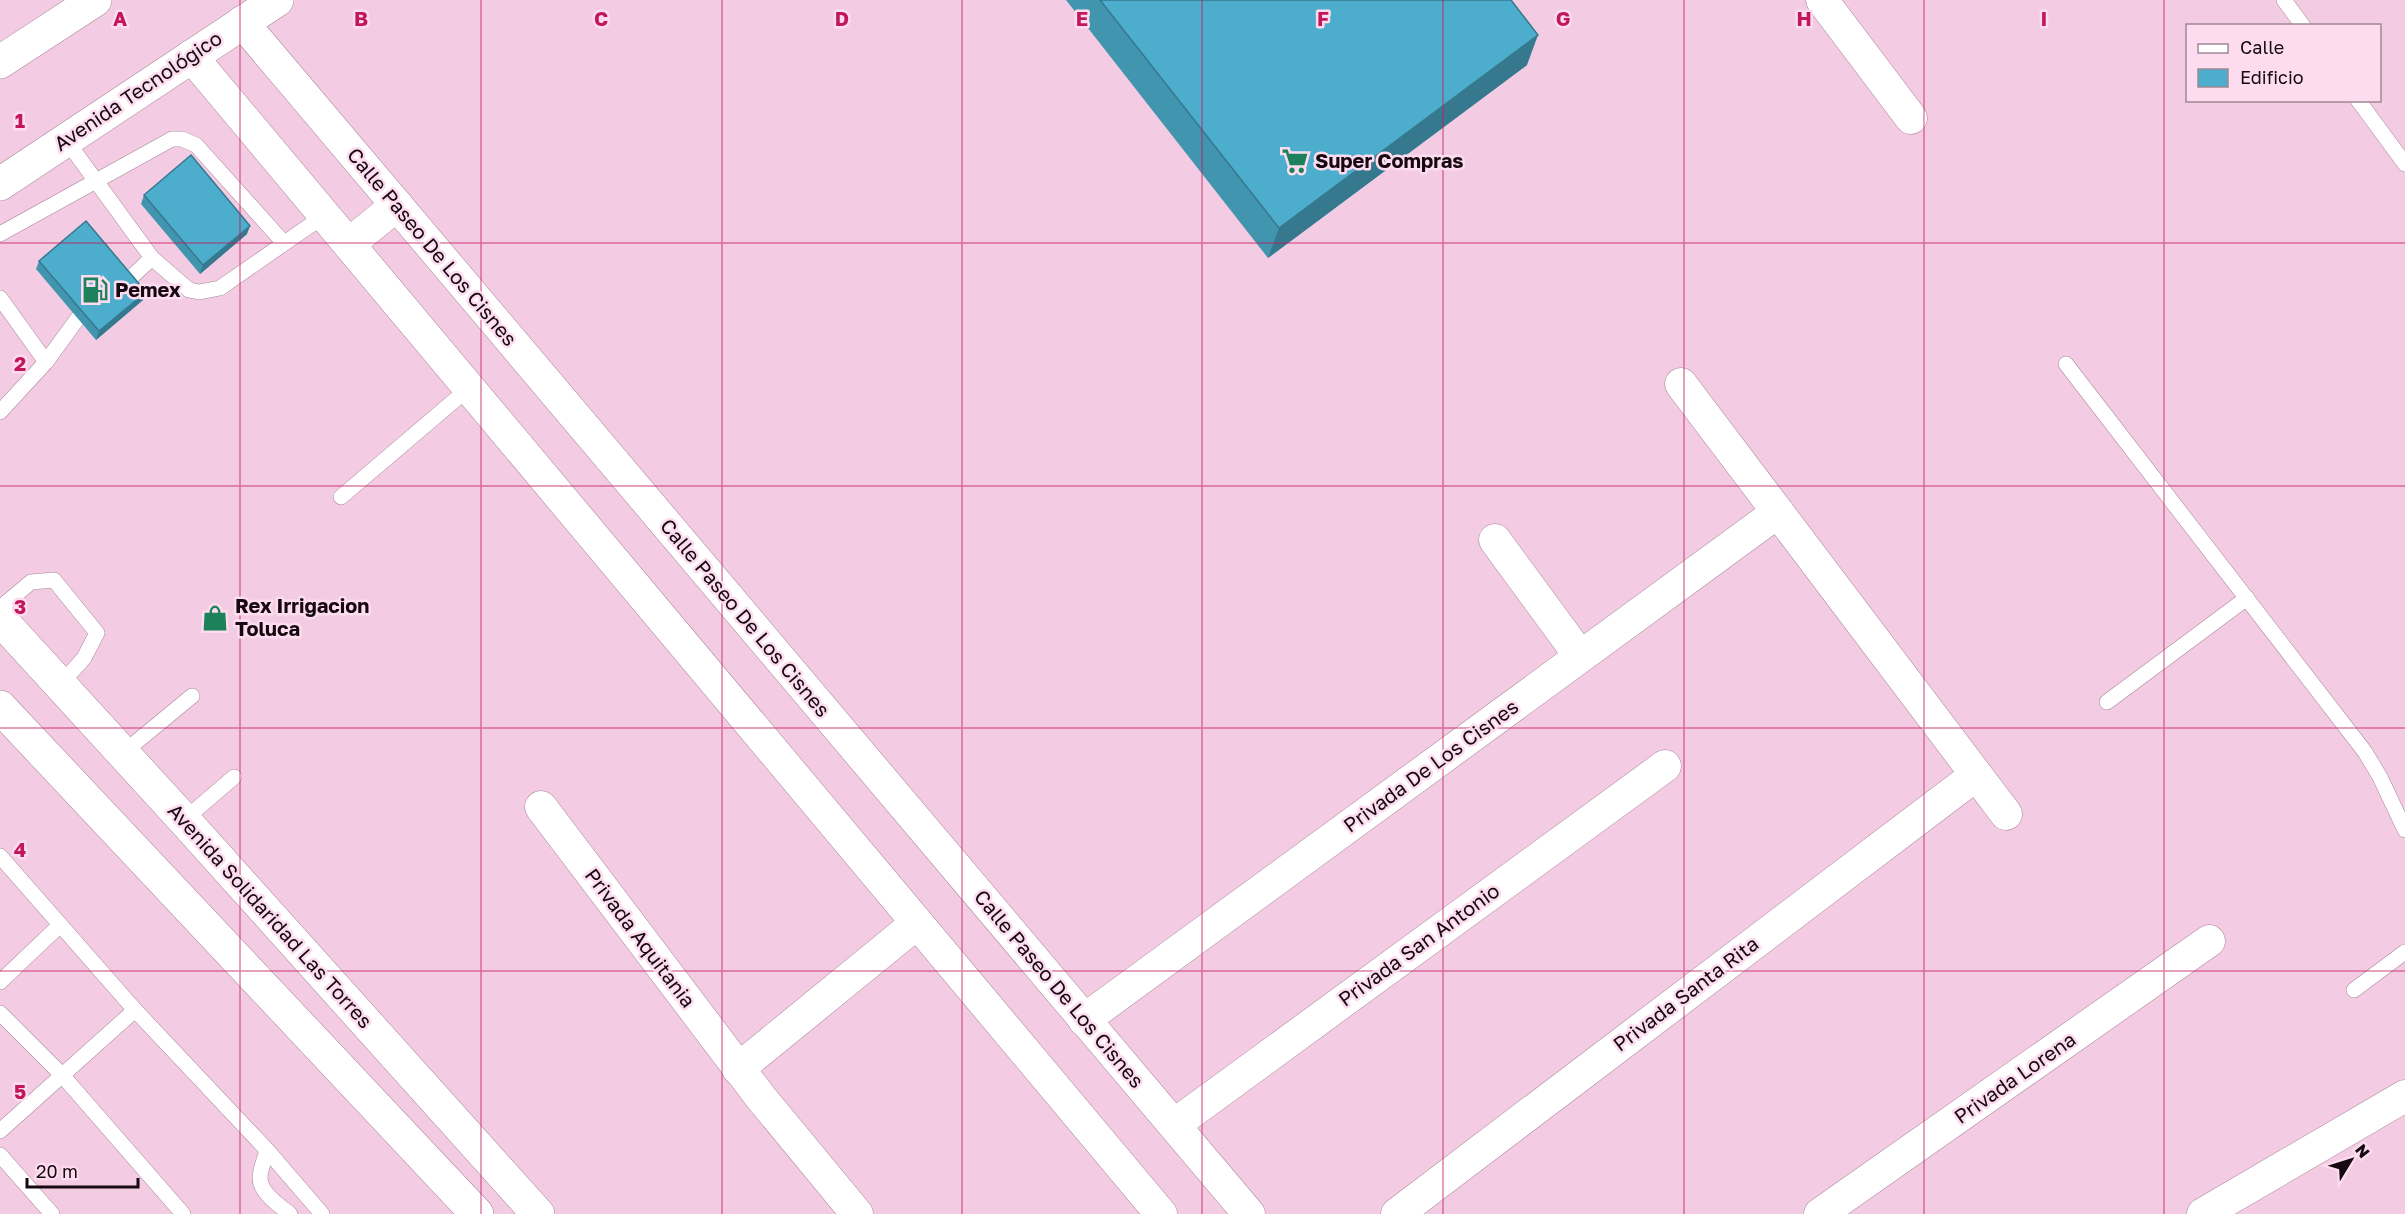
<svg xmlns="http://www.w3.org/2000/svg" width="2405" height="1214" font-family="'Golos Text',sans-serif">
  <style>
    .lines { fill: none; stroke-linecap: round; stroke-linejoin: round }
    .lane-casing { stroke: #aa869b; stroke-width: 16 }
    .street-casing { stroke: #aa869b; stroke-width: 33 }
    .secondary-casing { stroke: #aa869b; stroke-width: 34 }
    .primary-casing { stroke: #aa869b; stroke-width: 34 }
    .lane { stroke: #fff; stroke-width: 15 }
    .street { stroke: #fff; stroke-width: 32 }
    .secondary { stroke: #fff; stroke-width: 33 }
    .primary { stroke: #fff; stroke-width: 33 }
    .wall { fill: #4295af }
    .shaded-wall { fill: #36798f }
    .building { fill: #4dadcc; stroke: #36798f; stroke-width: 1.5 }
    .grid { fill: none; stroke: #c2185b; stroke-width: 1.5; stroke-opacity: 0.55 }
    .labels { text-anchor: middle; stroke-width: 5; stroke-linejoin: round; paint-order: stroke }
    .street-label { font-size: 20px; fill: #160911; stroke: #fcdcee }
    .poi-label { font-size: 20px; font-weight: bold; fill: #160911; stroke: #fcdcee; text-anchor: start }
    .grid-label { font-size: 20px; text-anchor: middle; font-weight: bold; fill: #c2185b; stroke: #fcdcee; stroke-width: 5; stroke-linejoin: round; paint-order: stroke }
  </style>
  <rect width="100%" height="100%" fill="#f3cce3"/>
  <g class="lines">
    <g class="lane-casing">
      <g id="lane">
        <polyline points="2284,0 2303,26"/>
        <polyline points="2358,100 2405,164"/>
        <polyline points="66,140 152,258 189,290 199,292 220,288 325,215"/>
        <polyline points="0,234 172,139 182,139 196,145 284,243"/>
        <polyline points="127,281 152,258"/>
        <polyline points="0,298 46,362"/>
        <polyline points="2066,364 2365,752 2380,777 2405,830"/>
        <polyline points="0,412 46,362 78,318"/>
        <polyline points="341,497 469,388"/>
        <polyline points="0,608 31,582 54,580 97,633 84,658 60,685"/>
        <polyline points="2107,702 2247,598"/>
        <polyline points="123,753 192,696"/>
        <polyline points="184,820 234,777"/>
        <polyline points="0,856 135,1010 267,1150 322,1214"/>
        <polyline points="0,982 60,925"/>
        <polyline points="2354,990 2405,952"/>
        <polyline points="0,1013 62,1075 183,1214"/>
        <polyline points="0,1131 135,1010"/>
        <path d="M 267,1150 C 265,1159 260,1169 260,1178 C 260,1193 280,1206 290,1214"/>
        <polyline points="0,1155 52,1214"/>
      </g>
    </g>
    <g class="street-casing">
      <g id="street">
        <polyline points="1822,0 1911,118"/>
        <polyline points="242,22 1249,1214"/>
        <polyline points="191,56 1161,1214"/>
        <polyline points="349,244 397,205"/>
        <polyline points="1681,384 2006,814"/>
        <polyline points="1495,540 1580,656"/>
        <polyline points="541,807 762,1099 857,1214"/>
        <polyline points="1084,1020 1778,512"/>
        <polyline points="738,1069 917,923"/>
        <polyline points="1174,1125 1665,766"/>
        <polyline points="1397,1214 1976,775"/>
        <polyline points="1820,1214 2209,941"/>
        <polyline points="2203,1214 2405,1096"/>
      </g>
    </g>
    <g class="secondary-casing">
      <g id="secondary">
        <polyline points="0,619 184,820 538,1214"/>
        <polyline points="0,707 477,1214"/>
      </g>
    </g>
    <g class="primary-casing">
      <g id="primary">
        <polyline points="0,62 95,0"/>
        <polyline points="0,184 277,0"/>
      </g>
    </g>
    <use href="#lane" class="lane"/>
    <use href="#street" class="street"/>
    <use href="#secondary" class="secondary"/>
    <use href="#primary" class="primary"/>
  </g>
  <g class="wall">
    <polygon points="1066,0 1511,0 1527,65 1268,258"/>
    <polygon points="144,195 247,234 200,274 141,204"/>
    <polygon points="39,261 146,292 143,300 96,340 36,269"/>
  </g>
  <g class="shaded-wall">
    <polygon points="1538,35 1527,65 1268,258 1279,228"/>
    <polygon points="250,226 247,234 200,274 203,265"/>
    <polygon points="146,292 143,300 96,340 99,331"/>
  </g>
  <g class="building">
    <polygon points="1100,0 1511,0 1538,35 1279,228"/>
    <polygon points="191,155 250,226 203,265 144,195"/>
    <polygon points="86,221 146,292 99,331 39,261"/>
  </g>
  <path class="grid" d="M 240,0 L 240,1214M 481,0 L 481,1214M 722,0 L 722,1214M 962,0 L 962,1214M 1202,0 L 1202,1214M 1443,0 L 1443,1214M 1684,0 L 1684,1214M 1924,0 L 1924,1214M 2164,0 L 2164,1214M 0,243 L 2405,243M 0,486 L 2405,486M 0,728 L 2405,728M 0,971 L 2405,971"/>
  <defs>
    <g id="supermarket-bare" transform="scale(2.07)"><path d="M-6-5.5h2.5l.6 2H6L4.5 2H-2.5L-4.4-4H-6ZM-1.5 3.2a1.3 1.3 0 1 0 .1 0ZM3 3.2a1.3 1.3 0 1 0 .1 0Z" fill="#1d825b" stroke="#fcdcee" stroke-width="2.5" paint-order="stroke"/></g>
    <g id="fuel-bare" transform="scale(2.07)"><path d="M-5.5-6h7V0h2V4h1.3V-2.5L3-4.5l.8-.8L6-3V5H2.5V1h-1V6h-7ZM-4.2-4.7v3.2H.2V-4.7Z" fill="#1d825b" stroke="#fcdcee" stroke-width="2.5" paint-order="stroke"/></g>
    <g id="shop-bare" transform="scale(2.07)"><path d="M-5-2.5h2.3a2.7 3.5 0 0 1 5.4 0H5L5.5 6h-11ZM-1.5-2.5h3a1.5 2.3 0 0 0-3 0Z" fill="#1d825b" stroke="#fcdcee" stroke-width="2.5" paint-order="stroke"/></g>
  </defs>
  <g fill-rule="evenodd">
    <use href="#supermarket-bare" x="1295" y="161"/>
    <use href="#fuel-bare" x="95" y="290"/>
    <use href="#shop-bare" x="215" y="618"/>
  </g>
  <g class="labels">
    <g class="street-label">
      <text transform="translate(138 91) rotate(-34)" y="7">Avenida Tecnológico</text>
      <text transform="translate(432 247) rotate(50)" y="7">Calle Paseo De Los Cisnes</text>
      <text transform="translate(745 618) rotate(50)" y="7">Calle Paseo De Los Cisnes</text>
      <text transform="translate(1431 766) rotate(-36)" y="7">Privada De Los Cisnes</text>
      <text transform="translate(270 916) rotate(48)" y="7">Avenida Solidaridad Las Torres</text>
      <text transform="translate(640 938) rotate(53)" y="7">Privada Aquitania</text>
      <text transform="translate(1419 945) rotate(-36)" y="7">Privada San Antonio</text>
      <text transform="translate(1059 989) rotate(50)" y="7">Calle Paseo De Los Cisnes</text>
      <text transform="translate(1686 994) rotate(-37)" y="7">Privada Santa Rita</text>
      <text transform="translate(2015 1078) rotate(-35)" y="7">Privada Lorena</text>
    </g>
    <g class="poi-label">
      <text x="1315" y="168">Super Compras</text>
      <text x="115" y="297">Pemex</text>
      <text x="235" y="613">Rex Irrigacion<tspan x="235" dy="23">Toluca</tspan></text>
    </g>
  </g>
  <g class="grid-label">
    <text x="120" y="26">A</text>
    <text x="361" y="26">B</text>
    <text x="601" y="26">C</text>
    <text x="842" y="26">D</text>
    <text x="1082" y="26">E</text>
    <text x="1323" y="26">F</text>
    <text x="1563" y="26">G</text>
    <text x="1804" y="26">H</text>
    <text x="2044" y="26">I</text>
    <text x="20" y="128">1</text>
    <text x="20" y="371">2</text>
    <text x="20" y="614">3</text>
    <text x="20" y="857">4</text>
    <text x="20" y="1099">5</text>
  </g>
  <rect x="2186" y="24" width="195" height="78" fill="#fcdcee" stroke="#a08896" stroke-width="1.5"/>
  <rect x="2198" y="44" width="30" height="9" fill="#ffffff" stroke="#a08896" stroke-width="1.5"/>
  <text x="2240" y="54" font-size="18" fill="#160911">Calle</text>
  <rect x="2198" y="69" width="30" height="18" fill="#4dadcc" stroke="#a08896" stroke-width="1.5"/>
  <text x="2240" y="84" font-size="18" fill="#160911">Edificio</text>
  <g transform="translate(2351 1160) rotate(52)" stroke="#fcdcee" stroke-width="4.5" paint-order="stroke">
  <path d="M0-4.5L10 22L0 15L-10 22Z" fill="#160911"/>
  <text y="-9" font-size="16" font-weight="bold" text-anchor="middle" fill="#160911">N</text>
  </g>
  <path d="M27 1178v9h111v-9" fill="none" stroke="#160911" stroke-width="3"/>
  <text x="36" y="1178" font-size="18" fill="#160911" stroke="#fcdcee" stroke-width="4.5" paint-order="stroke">20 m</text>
</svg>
